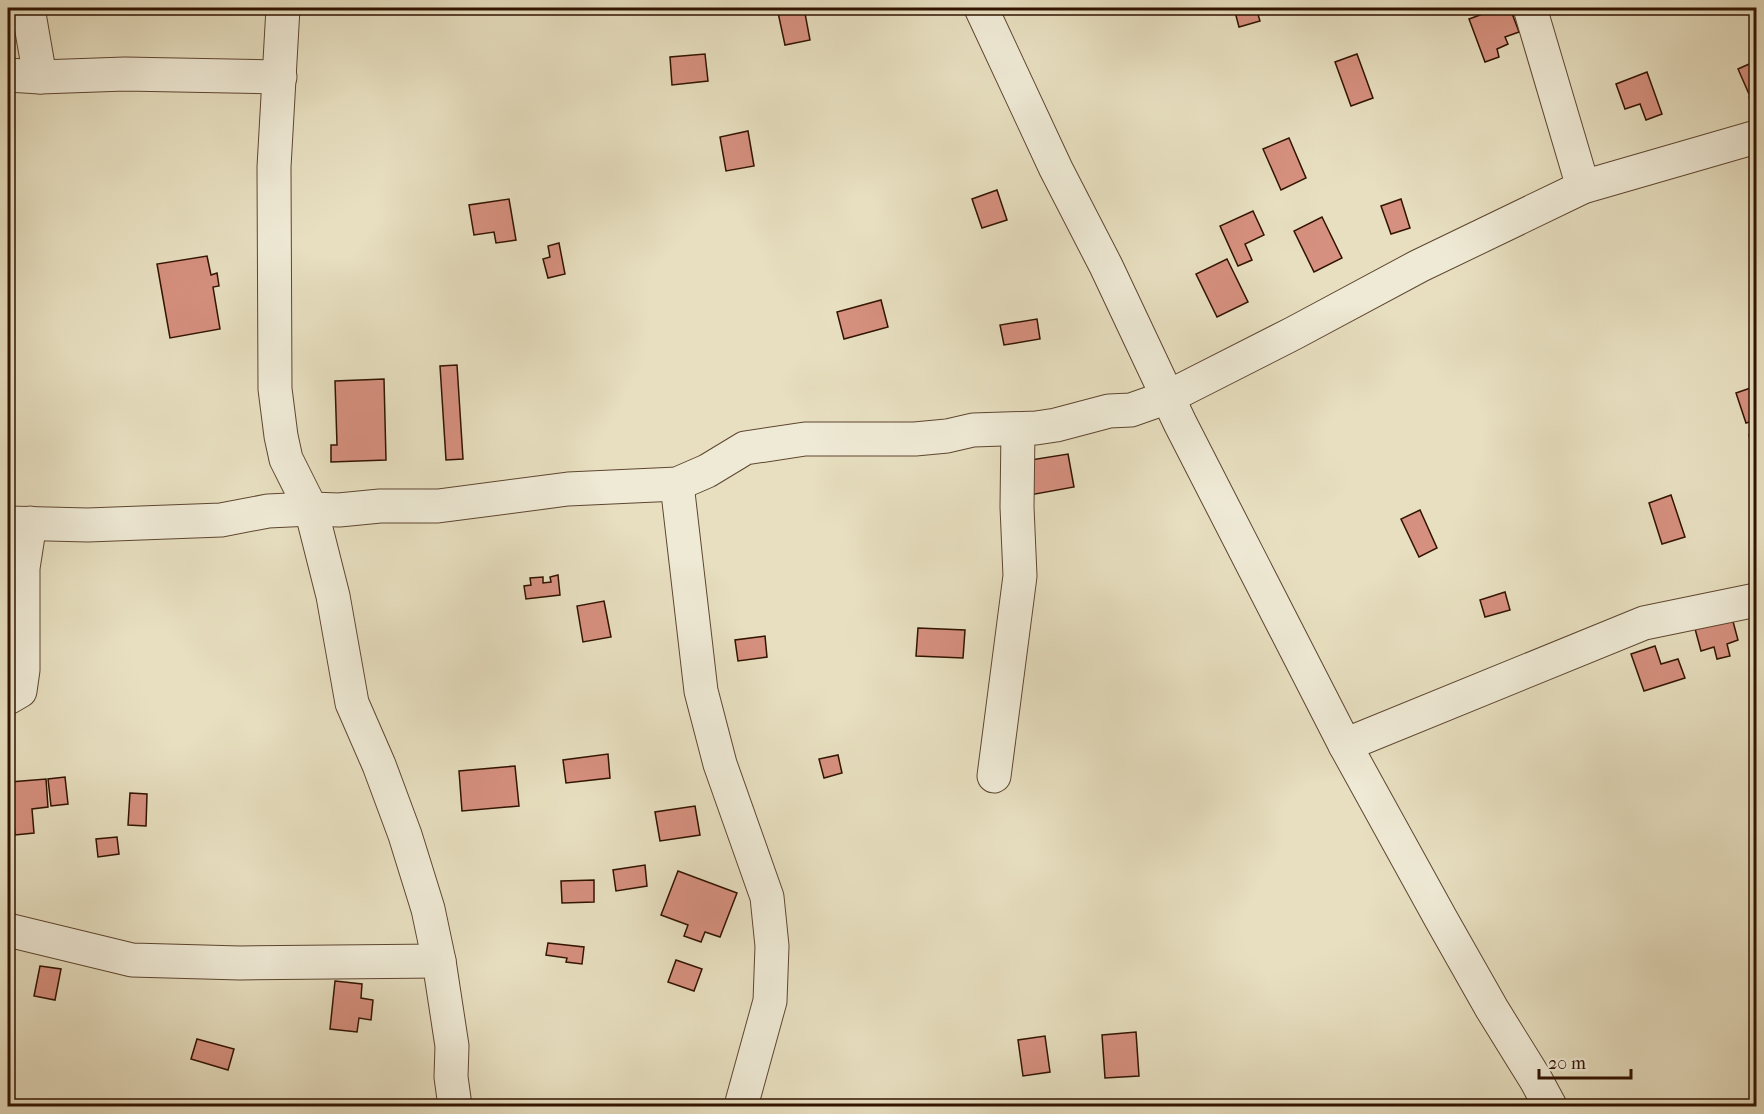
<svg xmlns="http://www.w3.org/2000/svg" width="1764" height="1114" font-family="'IM FELL French Canon',serif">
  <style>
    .building { fill: #d6907f; stroke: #311300; stroke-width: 1.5 }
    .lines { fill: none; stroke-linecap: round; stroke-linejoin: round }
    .minor-casing { stroke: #5e4630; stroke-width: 35 }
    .minor { stroke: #efead6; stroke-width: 33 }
  </style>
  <rect width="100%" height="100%" fill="#e7dfc0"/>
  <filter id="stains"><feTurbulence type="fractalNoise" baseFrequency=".00333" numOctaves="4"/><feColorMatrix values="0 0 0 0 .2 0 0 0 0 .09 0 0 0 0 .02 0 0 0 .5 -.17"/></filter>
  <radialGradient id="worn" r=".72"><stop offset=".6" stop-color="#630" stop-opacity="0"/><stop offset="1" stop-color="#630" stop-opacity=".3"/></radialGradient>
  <g class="building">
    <polygon points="777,8 804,8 810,40 785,45"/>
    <polygon points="1234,8 1256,8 1260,21 1239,27"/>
    <polygon points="1499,8 1510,8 1519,32 1505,37 1508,44 1497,49 1499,57 1485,62 1469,19"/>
    <polygon points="705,54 708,81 672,85 670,57"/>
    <polygon points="1357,54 1373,98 1351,106 1335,62"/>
    <polygon points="1756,61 1756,91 1749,94 1738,69"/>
    <polygon points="1647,72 1662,114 1646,120 1640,104 1625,109 1616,84"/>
    <polygon points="1756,94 1756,112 1755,113 1749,97"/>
    <polygon points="748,131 754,166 726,171 720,137"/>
    <polygon points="1289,138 1306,178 1281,190 1263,149"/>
    <polygon points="997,190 1007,220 982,228 972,199"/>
    <polygon points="509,199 516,240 496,243 494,232 474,235 469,205"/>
    <polygon points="1401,199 1410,228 1391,234 1381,206"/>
    <polygon points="1253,211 1264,235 1245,244 1252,260 1238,266 1220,226"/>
    <polygon points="1322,217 1342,258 1314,272 1294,231"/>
    <polygon points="559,243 565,274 548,278 543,259 550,257 548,246"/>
    <polygon points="207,256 211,275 217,273 219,286 213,287 220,329 170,338 157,264"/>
    <polygon points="1227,259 1248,302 1217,317 1196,274"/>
    <polygon points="881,300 888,327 844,339 837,312"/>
    <polygon points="1037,319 1040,339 1004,345 1000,325"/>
    <polygon points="457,365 463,459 446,460 440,366"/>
    <polygon points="384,379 386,460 331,462 331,445 337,445 335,381"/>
    <polygon points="1756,386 1756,420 1746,423 1736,393"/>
    <polygon points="1756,433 1756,459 1749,435"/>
    <polygon points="1068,454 1074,487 1030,495 1024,461"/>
    <polygon points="1671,495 1685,537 1662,544 1649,503"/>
    <polygon points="1420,510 1437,548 1419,557 1401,519"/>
    <polygon points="558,575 560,595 526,599 524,586 531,585 530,578 543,577 543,583 551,582 550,577"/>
    <polygon points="1505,592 1510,610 1485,617 1480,600"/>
    <polygon points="604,601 611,637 583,642 577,606"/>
    <polygon points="1731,614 1738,640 1727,644 1730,656 1717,659 1714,647 1701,651 1694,625"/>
    <polygon points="918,628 965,630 963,658 916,656"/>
    <polygon points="765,636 767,657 738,661 735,640"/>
    <polygon points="1655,646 1661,664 1678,659 1685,678 1644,691 1631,654"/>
    <polygon points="608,754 610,778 566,783 563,760"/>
    <polygon points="838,755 842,773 824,778 819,759"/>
    <polygon points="515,766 519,806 462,811 459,771"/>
    <polygon points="65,777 68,804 51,806 48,779"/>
    <polygon points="46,779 48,807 32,809 34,833 15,835 10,782"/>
    <polygon points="130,793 147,794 146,826 128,825"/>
    <polygon points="695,806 700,835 660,841 655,812"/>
    <polygon points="117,837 119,854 98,857 96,839"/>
    <polygon points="645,865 647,886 616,891 613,870"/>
    <polygon points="678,871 737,893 720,937 705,932 701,942 684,936 688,925 661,915"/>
    <polygon points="594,880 594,902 562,903 561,881"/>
    <polygon points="548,943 584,947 582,964 566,962 567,958 546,955"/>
    <polygon points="676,960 702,969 694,991 668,982"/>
    <polygon points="40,966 61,969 55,1000 34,996"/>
    <polygon points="335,981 362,984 361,998 373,1000 371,1020 359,1018 357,1032 330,1029"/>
    <polygon points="1136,1032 1139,1076 1105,1078 1102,1035"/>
    <polygon points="1045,1036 1050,1072 1023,1076 1018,1040"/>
    <polygon points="197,1039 234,1049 228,1070 191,1059"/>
    <polygon points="253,1100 302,1105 302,1106 253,1106"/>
    <polygon points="956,1102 957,1106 925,1106"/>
  </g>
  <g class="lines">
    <g class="minor-casing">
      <g id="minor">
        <polyline points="28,8 40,77"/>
        <polyline points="283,8 274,167 275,389 281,436 286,459 311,509 333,596 352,703 379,765 405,835 428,909 439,961 452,1046 451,1077 455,1106"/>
        <polyline points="981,8 1056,169 1106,266 1180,423 1345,745 1441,919 1492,1009 1536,1080 1550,1106"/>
        <polyline points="1530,8 1583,187"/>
        <polyline points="8,75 40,77 125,74 280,77"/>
        <polyline points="677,484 701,691 720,764 767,897 772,946 770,1001 741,1106"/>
        <polyline points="8,523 88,525 221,520 268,511 311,509 339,510 380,506 438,506 568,489 677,484 707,471 745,448 805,439 915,439 947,436 973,430 1036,428 1056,425 1109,411 1131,410 1168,397 1294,333 1419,266 1583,187 1756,137"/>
        <polyline points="8,698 20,691 23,670 23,568 30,523"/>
        <polyline points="1345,745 1644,623 1756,600"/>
        <polyline points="994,776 1020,576 1017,507 1018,429"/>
        <polyline points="8,930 132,960 240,963 439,961"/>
      </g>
    </g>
    <use href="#minor" class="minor"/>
  </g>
  <rect width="1764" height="1114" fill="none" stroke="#e7dfc0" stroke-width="30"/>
  <rect x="9" y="9" width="1746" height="1096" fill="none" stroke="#311300" stroke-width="3"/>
  <rect x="15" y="15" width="1734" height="1084" fill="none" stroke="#311300" stroke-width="1.5"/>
  <path d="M1539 1069v9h92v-9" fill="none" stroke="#311300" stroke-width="3"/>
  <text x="1548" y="1069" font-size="18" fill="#311300" stroke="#efead6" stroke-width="4.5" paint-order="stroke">20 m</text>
  <rect width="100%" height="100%" filter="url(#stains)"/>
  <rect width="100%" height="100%" fill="url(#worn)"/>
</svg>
